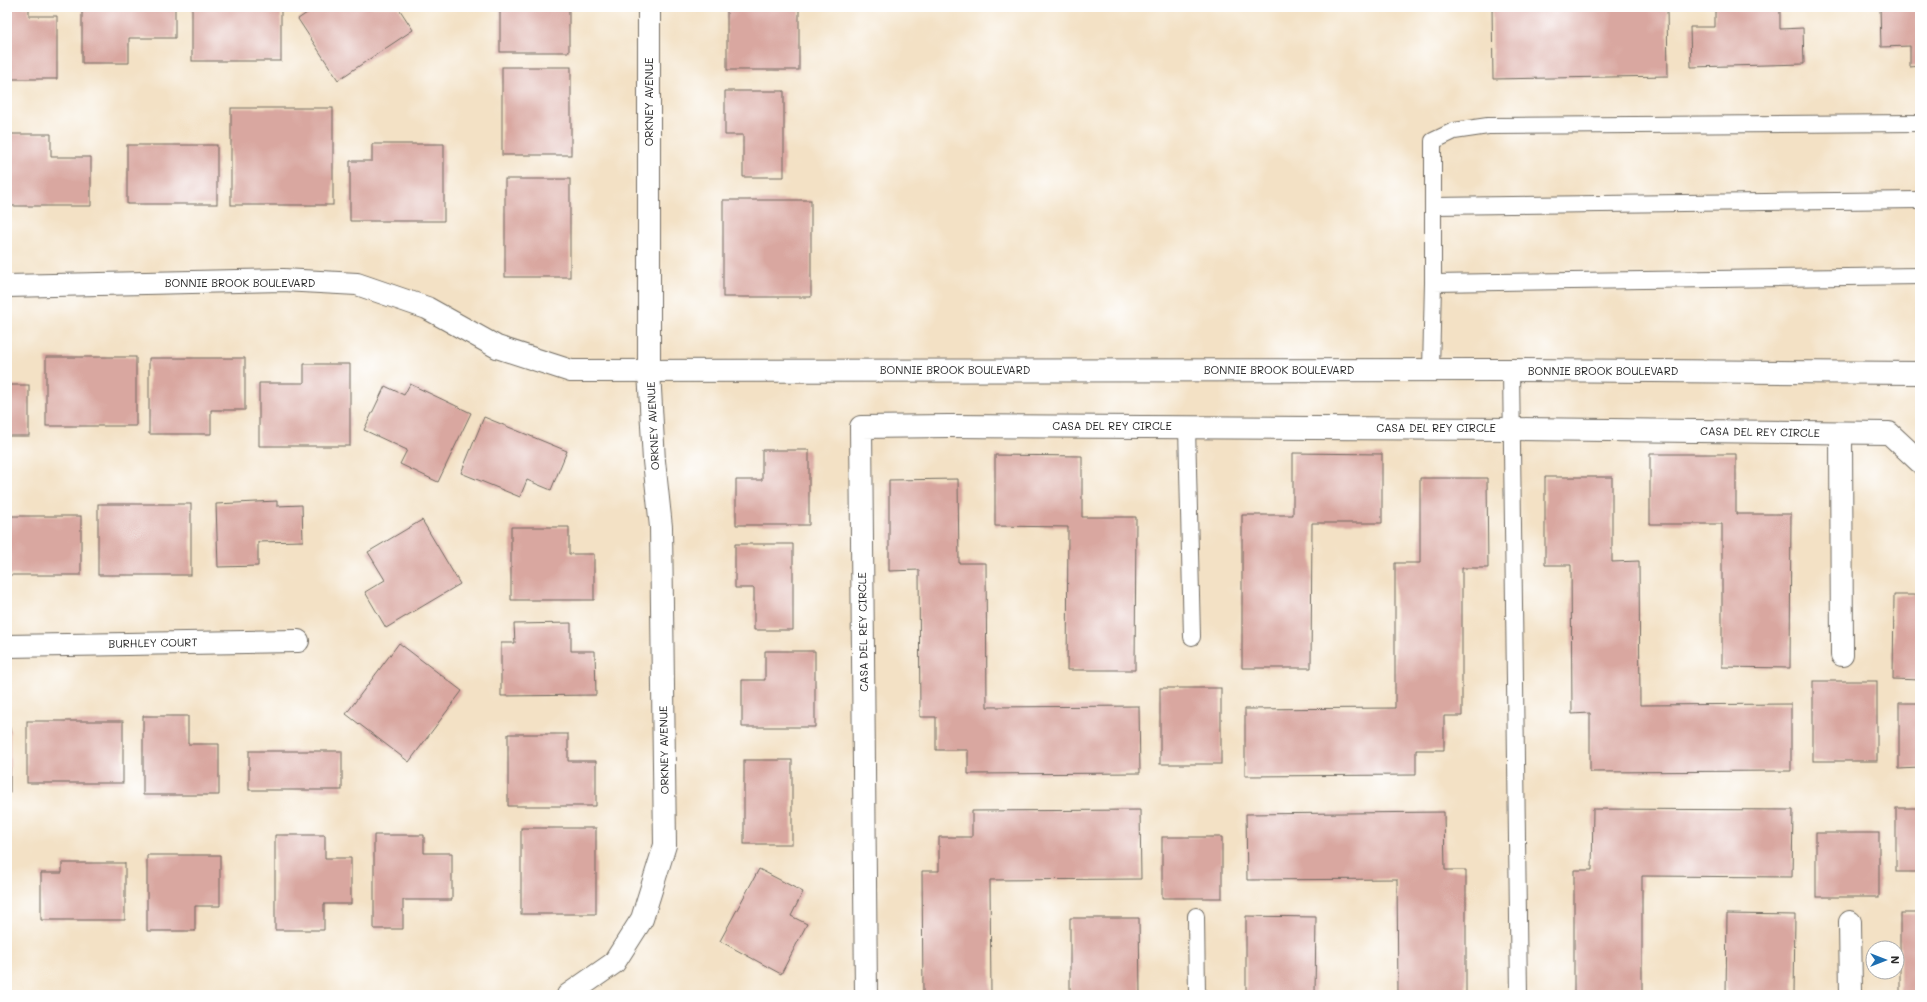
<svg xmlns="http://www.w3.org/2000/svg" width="1927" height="1002" font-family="Mali,sans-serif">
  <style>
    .building { fill: #d9a7a0 }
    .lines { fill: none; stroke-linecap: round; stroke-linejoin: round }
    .lane-casing { stroke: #716b61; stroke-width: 18 }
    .street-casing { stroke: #716b61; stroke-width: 24 }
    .lane { stroke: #fff; stroke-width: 16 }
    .street { stroke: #fff; stroke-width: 22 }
    .labels { text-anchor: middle; stroke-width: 3; stroke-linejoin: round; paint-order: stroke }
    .street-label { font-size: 11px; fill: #2b2b2b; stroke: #fff }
  </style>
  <rect width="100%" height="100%" fill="#fff"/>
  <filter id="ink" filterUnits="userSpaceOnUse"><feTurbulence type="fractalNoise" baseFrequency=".025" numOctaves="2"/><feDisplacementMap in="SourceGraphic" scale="8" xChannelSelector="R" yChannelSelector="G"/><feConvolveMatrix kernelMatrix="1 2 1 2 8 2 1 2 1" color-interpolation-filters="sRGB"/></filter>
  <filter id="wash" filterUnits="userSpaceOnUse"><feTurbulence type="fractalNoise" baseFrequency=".012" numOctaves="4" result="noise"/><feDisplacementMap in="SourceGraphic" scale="16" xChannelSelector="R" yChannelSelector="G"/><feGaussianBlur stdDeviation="0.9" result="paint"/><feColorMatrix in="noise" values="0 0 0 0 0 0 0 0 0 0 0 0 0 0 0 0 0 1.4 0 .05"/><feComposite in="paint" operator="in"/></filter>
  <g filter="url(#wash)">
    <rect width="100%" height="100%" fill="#f3e1c5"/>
    <g id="blocks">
      <g class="building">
        <polygon points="7,7 29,7 29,16 57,16 57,79 7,79"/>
        <polygon points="82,7 175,7 175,38 129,38 129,63 82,63"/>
        <rect x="192" y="7" width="89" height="54"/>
        <polygon points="316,7 398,7 413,30 338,80 298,19"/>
        <rect x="500" y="7" width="69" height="45"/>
        <rect x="727" y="7" width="72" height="63"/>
        <polygon points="1492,7 1667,7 1668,76 1493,79"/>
        <polygon points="1715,7 1780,7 1780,29 1803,28 1804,64 1691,67 1690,27 1715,27"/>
        <polygon points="1880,7 1920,7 1920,66 1910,67 1910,46 1881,47"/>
        <rect x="502" y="67" width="69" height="88"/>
        <polygon points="725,91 784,91 784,177 743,177 743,135 725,135"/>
        <rect x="231" y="108" width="102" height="97"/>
        <polygon points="7,134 51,134 51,157 91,157 91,206 7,206"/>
        <polygon points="372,144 444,144 444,221 350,221 350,161 372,161"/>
        <rect x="127" y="145" width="90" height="59"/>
        <rect x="505" y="179" width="65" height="98"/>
        <rect x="723" y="200" width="88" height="97"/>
        <rect x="46" y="357" width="90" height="69"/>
        <polygon points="149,358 245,358 245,410 211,410 211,434 149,434"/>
        <polygon points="304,364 350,364 350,446 259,446 259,383 304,383"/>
        <polygon points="410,384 471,413 438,482 400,464 407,450 364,430 385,386 404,395"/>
        <rect x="7" y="385" width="22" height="51"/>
        <polygon points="484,417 567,451 551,490 527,480 520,497 461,473"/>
        <polygon points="762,450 809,450 809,525 736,525 736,480 762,480"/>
        <polygon points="1293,453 1382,454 1382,523 1312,523 1311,668 1242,668 1242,515 1293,515"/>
        <polygon points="1650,454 1736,454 1736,514 1791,514 1790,668 1722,667 1722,524 1650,524"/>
        <polygon points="995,455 1082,456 1082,517 1136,517 1135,670 1067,670 1068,527 995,526"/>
        <polygon points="1545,477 1612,477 1612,562 1639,561 1640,705 1791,704 1791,771 1590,772 1590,713 1572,714 1571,565 1545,565"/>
        <polygon points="1420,478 1487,478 1488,568 1462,568 1462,716 1444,716 1444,750 1416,750 1416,775 1245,776 1245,709 1395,708 1395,563 1420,563"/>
        <polygon points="958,479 959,563 986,563 987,707 1139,706 1140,773 968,774 968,750 936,750 936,717 920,717 919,570 889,571 889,480"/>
        <polygon points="277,501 277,506 302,505 303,541 258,542 258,566 218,567 216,504"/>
        <rect x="98" y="504" width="93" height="71"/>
        <rect x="7" y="516" width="74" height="59"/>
        <polygon points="422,520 460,584 386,628 365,592 385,580 368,552"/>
        <polygon points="511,527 569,527 569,554 594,554 594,600 511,600"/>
        <polygon points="735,544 793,544 793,630 754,630 754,588 735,588"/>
        <polygon points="1894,595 1920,595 1920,680 1893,679"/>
        <polygon points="571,623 571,651 595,651 596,695 501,696 501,643 515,643 514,624"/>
        <polygon points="399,643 462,691 409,762 346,714"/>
        <polygon points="765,651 815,651 815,727 742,727 742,680 765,680"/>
        <rect x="1813" y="681" width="64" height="80"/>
        <rect x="1160" y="688" width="61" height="76"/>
        <polygon points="1899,703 1920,703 1920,768 1899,769"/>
        <polygon points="143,716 188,716 188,744 219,744 219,795 143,795"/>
        <rect x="27" y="721" width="96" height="62"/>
        <rect x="7" y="728" width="3" height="64"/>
        <polygon points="508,734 568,734 568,761 596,761 596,806 508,806"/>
        <rect x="249" y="751" width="93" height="39"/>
        <rect x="744" y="760" width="48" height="84"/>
        <rect x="1896" y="808" width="24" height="64"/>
        <polygon points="1593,809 1793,810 1792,877 1642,876 1642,995 1574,995 1574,870 1592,870"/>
        <polygon points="1140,810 1141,879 990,880 991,995 923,995 922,871 939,871 939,837 972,837 972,811"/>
        <polygon points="1444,812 1445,870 1466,870 1466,995 1398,995 1397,879 1247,880 1246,814"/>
        <rect x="521" y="828" width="75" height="86"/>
        <rect x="1816" y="833" width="63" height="64"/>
        <polygon points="275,835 325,835 325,858 351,858 351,904 324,904 324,930 275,930"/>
        <polygon points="374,835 424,835 424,853 452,853 452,900 403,900 403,929 374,929"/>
        <rect x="1162" y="837" width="60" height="61"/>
        <polygon points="147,855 220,855 220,906 195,906 195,931 147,931"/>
        <polygon points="62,863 125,863 125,920 41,920 41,873 62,873"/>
        <polygon points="759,869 803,892 791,916 807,924 781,974 720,941"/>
        <rect x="1900" y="913" width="20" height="82"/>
        <polygon points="1727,914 1795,915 1794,995 1726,995"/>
        <polygon points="1246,916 1316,917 1315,995 1246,995"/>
        <polygon points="1070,918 1139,918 1140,995 1070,995"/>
      </g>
    </g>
  </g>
  <g filter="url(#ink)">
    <use href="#blocks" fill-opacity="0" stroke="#716b61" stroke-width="1"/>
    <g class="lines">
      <g class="lane-casing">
        <g id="lane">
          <polyline points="1433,206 1920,200"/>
          <polyline points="1433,283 1433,141 1454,131 1488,126 1920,123"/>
          <polyline points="1431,370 1433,283 1920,276"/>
          <polyline points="1511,370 1519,995"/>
          <polyline points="1187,427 1192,637"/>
          <polyline points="1196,916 1197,995"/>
        </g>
      </g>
      <g class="street-casing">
        <g id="street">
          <polyline points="7,286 283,280 357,284 427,308 497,347 571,371 1511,370 1920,373"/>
          <polyline points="1841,433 1842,655"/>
          <polyline points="7,646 298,641"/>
          <polyline points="1850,922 1851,995"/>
          <polyline points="568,995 614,963 642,919 665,845 661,527 654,461 649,371 649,7"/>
          <polyline points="866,995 861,427 949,426 1512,429 1889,433 1920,462"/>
        </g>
      </g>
      <use href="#lane" class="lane"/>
      <use href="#street" class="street"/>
    </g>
  </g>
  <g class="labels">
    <g class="street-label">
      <text transform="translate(649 102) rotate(-90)" y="4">ORKNEY AVENUE</text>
      <text x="240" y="287">BONNIE BROOK BOULEVARD</text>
      <text x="955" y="374">BONNIE BROOK BOULEVARD</text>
      <text x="1279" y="374">BONNIE BROOK BOULEVARD</text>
      <text x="1603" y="375">BONNIE BROOK BOULEVARD</text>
      <text transform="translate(653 426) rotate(-93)" y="4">ORKNEY AVENUE</text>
      <text x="1112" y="430">CASA DEL REY CIRCLE</text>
      <text x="1436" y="432">CASA DEL REY CIRCLE</text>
      <text transform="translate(1760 432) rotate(1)" y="4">CASA DEL REY CIRCLE</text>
      <text transform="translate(863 632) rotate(-91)" y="4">CASA DEL REY CIRCLE</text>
      <text transform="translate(153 643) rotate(-1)" y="4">BURHLEY COURT</text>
      <text transform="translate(664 750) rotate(-91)" y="4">ORKNEY AVENUE</text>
    </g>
  </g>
  <rect width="1927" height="1002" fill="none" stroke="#fff" stroke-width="24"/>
  <g transform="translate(1885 960) rotate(90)"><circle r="19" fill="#ffffff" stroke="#aaaaaa"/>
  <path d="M0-3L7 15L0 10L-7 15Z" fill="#1f6fb2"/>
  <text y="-6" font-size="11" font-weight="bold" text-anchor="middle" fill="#2b2b2b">N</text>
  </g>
</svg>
